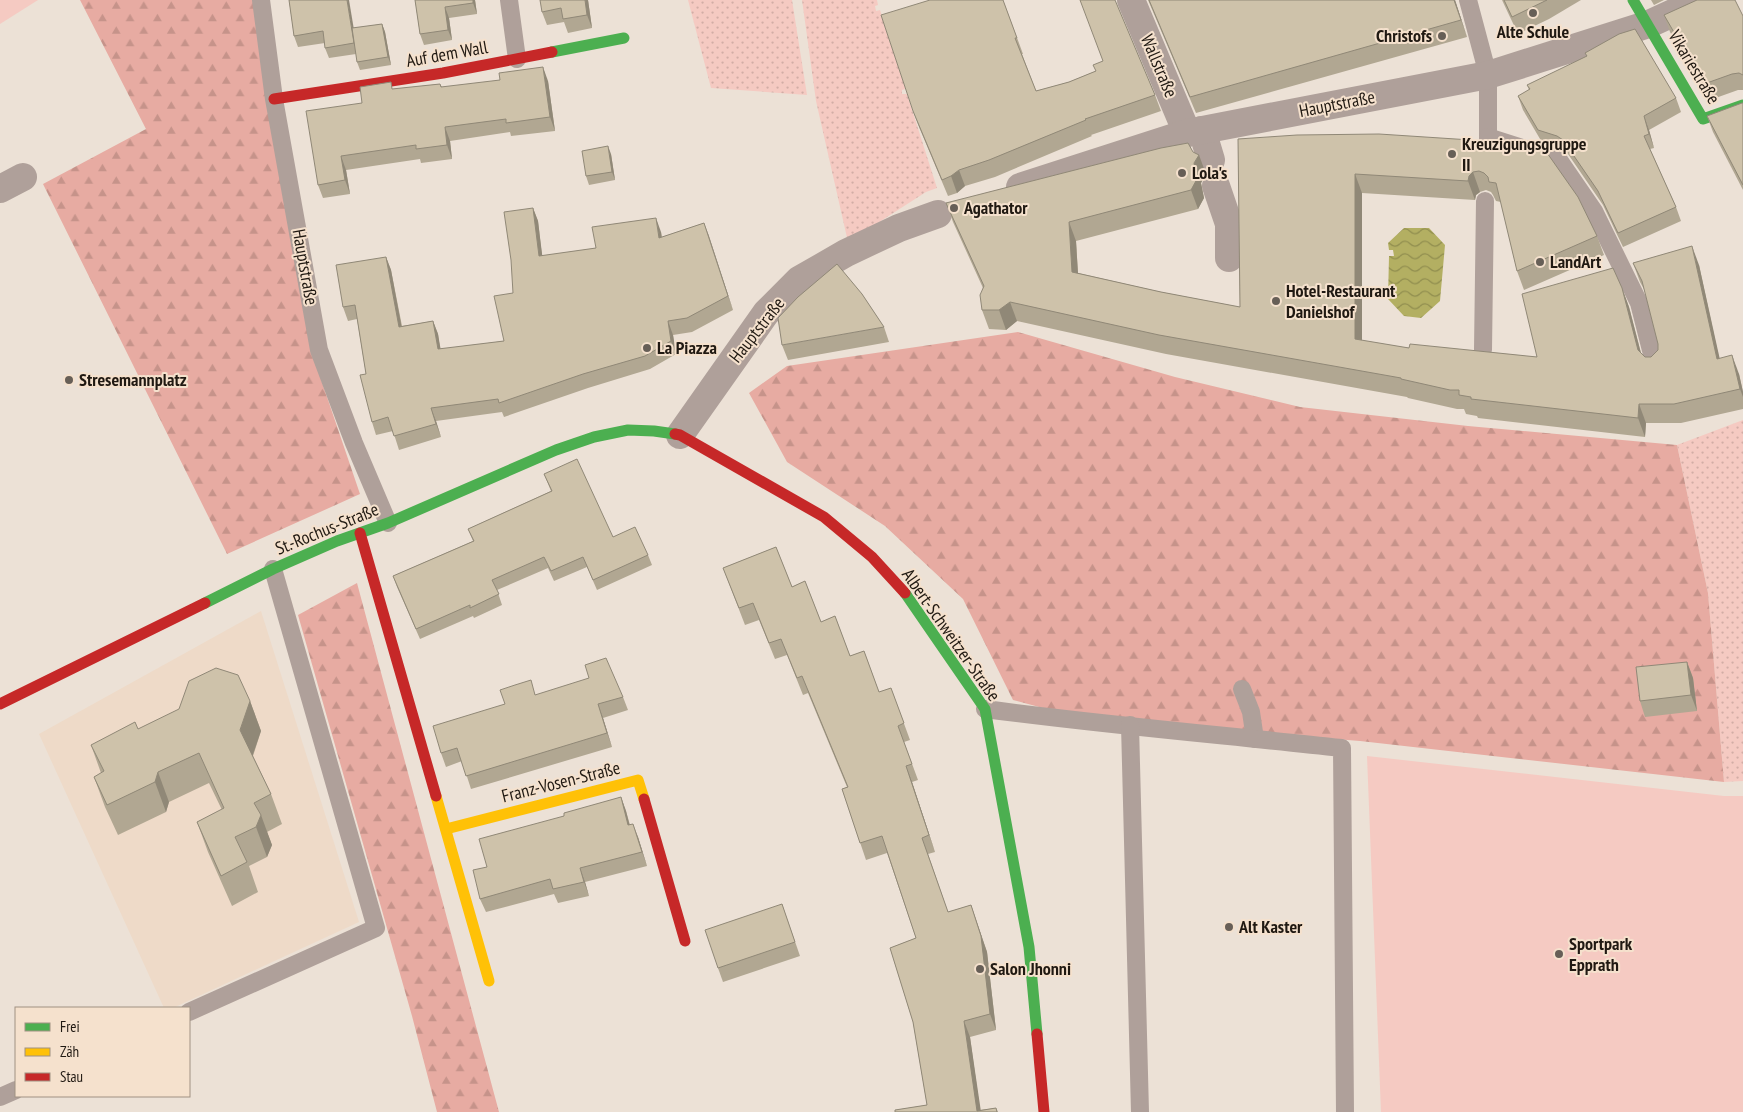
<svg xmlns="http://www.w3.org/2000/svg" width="1743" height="1112" font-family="'PT Sans Narrow',sans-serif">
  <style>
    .built { fill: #eedac8 }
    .grass { fill: url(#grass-dots) }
    .forest { fill: url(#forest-firs) }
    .pitch { fill: #f5cac2 }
    .water { fill: url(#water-waves) }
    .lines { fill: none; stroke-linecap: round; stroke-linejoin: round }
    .lane { stroke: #afa09a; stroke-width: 18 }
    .street { stroke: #afa09a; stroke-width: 28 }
    .fast { stroke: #4caf50; stroke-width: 11 }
    .slow { stroke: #ffc107; stroke-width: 11 }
    .jam { stroke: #c62828; stroke-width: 11 }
    .wall { fill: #b1a792 }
    .shaded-wall { fill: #908877 }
    .building { fill: #cec2aa; stroke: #908877 }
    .poi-dot { fill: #675f57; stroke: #f5e1cd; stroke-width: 2 }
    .labels { text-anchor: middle; stroke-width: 4; stroke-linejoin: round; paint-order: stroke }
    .poi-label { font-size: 18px; font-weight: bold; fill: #201912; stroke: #f5e1cd; text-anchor: start }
    .street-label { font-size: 18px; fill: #201912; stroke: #f5e1cd }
  </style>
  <defs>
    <pattern id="grass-dots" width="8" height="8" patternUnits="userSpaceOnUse" patternTransform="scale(1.25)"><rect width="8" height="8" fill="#f5cac2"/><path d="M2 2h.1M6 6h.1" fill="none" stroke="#d2ada6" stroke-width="1.8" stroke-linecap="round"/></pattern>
    <pattern id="forest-firs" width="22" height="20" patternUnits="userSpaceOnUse" patternTransform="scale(1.25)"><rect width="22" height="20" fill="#e7aba2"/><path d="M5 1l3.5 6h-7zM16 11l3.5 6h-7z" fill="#c6938a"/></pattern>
    <pattern id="water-waves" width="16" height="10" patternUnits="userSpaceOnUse" patternTransform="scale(1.25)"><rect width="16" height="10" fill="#b3af62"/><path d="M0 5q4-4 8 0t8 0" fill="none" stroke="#918e4f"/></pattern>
  </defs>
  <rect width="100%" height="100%" fill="#ece1d6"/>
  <polygon class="built" points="261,611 359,922 173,1008 164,1008 39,734"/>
  <g class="grass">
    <polygon points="688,0 792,0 807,95 711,88"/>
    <polygon points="802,0 877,0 878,5 875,6 876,11 880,10 905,85 905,89 902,90 902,94 907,94 937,188 926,192 848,242 816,101"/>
    <polygon points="1743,420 1743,781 1724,782 1708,593 1677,445"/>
  </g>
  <g class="forest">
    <polygon points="80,0 256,0 310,347 360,494 227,554 43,184 146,129"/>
    <polygon points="1018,332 1175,377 1300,407 1468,426 1677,445 1708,593 1724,782 1360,741 1084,719 1013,700 963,599 885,526 787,462 749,393 787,366"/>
    <polygon points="357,583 499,1112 437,1112 412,1016 298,615"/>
  </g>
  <g class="pitch">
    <polygon points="0,0 38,0 0,24"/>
    <polygon points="1367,756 1724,796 1743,796 1743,1112 1381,1112"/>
  </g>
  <polygon class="water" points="1404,228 1429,228 1445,245 1440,301 1421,318 1404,316 1388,299 1389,256 1394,256 1393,250 1389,250 1388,243"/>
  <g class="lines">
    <g class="lane">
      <polyline points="261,0 274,99 319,350 354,443 388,523"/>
      <polyline points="509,0 517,59"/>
      <polyline points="1468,0 1488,75 1488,147"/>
      <polyline points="1488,137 1559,160 1594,211 1639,303 1655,366"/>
      <polyline points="1483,350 1485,201"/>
      <polyline points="1242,689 1251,712 1255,739"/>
      <path d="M 985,709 C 1104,725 1223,735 1342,748 L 1345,1112"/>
      <polyline points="1130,725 1140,1112"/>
      <polyline points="189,1012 376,928 273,569"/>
      <polyline points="0,1097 16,1090"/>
    </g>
    <g class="street">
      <polyline points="1131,0 1187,133"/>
      <polyline points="1202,130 1211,160"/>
      <polyline points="1216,186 1229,224 1229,258"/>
      <polyline points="1020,187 1187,133 1488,75 1649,24 1701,0"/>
      <polyline points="0,189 23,177"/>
      <polyline points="680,435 766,313 799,280 846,253 899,228 938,214"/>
    </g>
    <g class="fast">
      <polyline points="1633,0 1703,119 1743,105"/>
      <polyline points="552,52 624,38"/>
      <polyline points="905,593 985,709 1029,947 1037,1034"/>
      <polyline points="205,603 273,569 337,541 388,523 556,450 594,437 628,430 654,431 675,434"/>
    </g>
    <g class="slow">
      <polyline points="436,796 489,981"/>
      <polyline points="446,829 638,780 644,799"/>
    </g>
    <g class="jam">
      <polyline points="274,99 443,73 552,52"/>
      <polyline points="675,434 680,435 824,517 872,557 905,593"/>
      <polyline points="360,533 436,796"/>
      <polyline points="0,704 205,603"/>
      <polyline points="644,799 685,941"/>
      <polyline points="1037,1034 1044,1112"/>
    </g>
  </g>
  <g class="wall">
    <polygon points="289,0 354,28 382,24 385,32 391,65 360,70 357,62 356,54 329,58 325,48 325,43 298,47 294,36"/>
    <polygon points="415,0 475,0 477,14 449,18 452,40 424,45 420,34"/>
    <polygon points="588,0 592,28 568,33 564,22 547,25 542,12"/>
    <polygon points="1003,0 1023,54 1022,54 1036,91 1069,82 1096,71 1103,61 1116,3 1155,95 1161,111 1091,135 1092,136 995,177 965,186 957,193 948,196 919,127 913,111"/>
    <polygon points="1148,0 1455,0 1467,37 1196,113"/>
    <polygon points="1502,0 1581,0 1549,19 1518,34"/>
    <polygon points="1651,0 1664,0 1654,5"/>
    <polygon points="1664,15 1743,16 1743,90 1738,90 1710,100 1670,32"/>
    <polygon points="548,81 555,131 511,136 510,132 450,141 452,159 421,163 420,159 346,170 350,194 323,198 318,185 362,103 394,89 440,84 442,87"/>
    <polygon points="1527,85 1676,98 1681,112 1649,130 1654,148 1650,149 1676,207 1681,221 1623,247 1603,205 1568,154 1562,150 1543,144 1523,110 1518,96 1529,90"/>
    <polygon points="1743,103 1743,190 1713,132 1707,116"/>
    <polygon points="1238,139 1475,148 1597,236 1604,255 1524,290 1517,271 1501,202 1496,201 1493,195 1491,192 1486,190 1480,192 1476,195 1475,200 1362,193 1362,341 1409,348 1537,357 1622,288 1629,307 1641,353 1645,357 1651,357 1658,350 1658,344 1645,291 1640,282 1633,263 1699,265 1719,358 1739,374 1743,392 1743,409 1681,423 1646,423 1645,437 1478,418 1477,416 1466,414 1464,409 1457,409 1408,398 1407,397 1166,354 1017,321 1006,330 989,329 982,310 983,288 953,222 946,203 1206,174 1201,183 1204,198 1198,209 1076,241 1078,273 1161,292 1240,307"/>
    <polygon points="611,154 615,180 589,185 586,176"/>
    <polygon points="533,208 538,221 542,256 596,248 661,232 662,237 704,223 733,310 692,332 673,335 676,354 650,369 588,388 504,417 502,412 436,421 441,437 399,450 393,431 376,435 372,422 366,374 357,319 348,321 343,307 386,257 391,270 402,326 433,321 438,334 440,349 504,341 513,293"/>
    <polygon points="884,327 889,342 788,360 782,345"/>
    <polygon points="544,474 613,537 648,555 652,565 597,590 587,567 554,581 548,568 497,590 502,605 474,618 473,616 420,639 397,587 393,576 473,541 468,529 551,491"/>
    <polygon points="776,547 792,587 805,581 821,622 835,616 850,656 864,651 879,692 891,688 910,740 904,742 918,780 912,782 935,852 928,854 948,912 971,905 987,952 996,1030 970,1037 980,1110 996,1108 998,1112 895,1112 895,1110 927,1105 913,1022 890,948 916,938 887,853 866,860 842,789 847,787 808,693 803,695 787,655 775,659 759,620 745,625 723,568"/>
    <polygon points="1687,662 1693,678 1697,711 1645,717 1640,701"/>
    <polygon points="536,695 623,697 628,710 603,718 612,747 471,789 462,761 446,767 441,753"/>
    <polygon points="250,701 261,731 253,756 271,794 282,824 267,832 272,845 267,857 249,866 258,892 232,906 208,852 197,822 222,810 209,783 169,802 166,812 118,835 105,807 94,777 101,773 91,745"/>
    <polygon points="621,797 626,811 630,825 638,837 647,866 585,882 589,896 558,903 554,894 486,912 480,899 487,867 564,816"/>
    <polygon points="782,904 800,956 723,982 718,968"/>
  </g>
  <g class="shaded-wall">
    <polygon points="347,0 349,0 358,54 354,43"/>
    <polygon points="473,0 475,0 477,14 473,3"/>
    <polygon points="585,0 588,0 592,28 587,15"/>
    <polygon points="1454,0 1455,0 1467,37 1461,20"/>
    <polygon points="445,7 449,18 452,40 448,30"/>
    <polygon points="382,24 385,32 391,65 388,57"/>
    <polygon points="543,67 548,81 555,131 550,117"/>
    <polygon points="1644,116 1649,130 1654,148 1649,134"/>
    <polygon points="445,127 450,141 452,159 447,145"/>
    <polygon points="608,146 611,154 615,180 612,172"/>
    <polygon points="1199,155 1206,174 1201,183 1204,198 1198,209 1191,190 1194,163"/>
    <polygon points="341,156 346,170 350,194 345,180"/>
    <polygon points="959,170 965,186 957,193 951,176"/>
    <polygon points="1473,172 1480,192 1476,195 1475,200 1468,181 1469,176"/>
    <polygon points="1355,174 1362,193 1362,358 1355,339"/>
    <polygon points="533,208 538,221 544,270 539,256"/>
    <polygon points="656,218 661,232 663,252 659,238"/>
    <polygon points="1069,222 1076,241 1079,291 1072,272"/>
    <polygon points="704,223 709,236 733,310 728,296"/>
    <polygon points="1692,246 1699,265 1724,378 1717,359"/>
    <polygon points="386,257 391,270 404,340 399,327"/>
    <polygon points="1622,288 1629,307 1645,369 1638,350"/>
    <polygon points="1010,302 1017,321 1006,330 999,310"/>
    <polygon points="433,321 438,334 443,363 438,349"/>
    <polygon points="668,321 673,335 676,354 671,341"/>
    <polygon points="1732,355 1739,374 1743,392 1743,397 1740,389"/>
    <polygon points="1639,404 1646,423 1645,437 1638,418"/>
    <polygon points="431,408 436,421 441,437 436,424"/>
    <polygon points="1687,662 1693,678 1697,711 1691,695"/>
    <polygon points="250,701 261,731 251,760 240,730"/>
    <polygon points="598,704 603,718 612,747 607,733"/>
    <polygon points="906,766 912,782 935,852 929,835"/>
    <polygon points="158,772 169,802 166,812 155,782"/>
    <polygon points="621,797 626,811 633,839 628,825"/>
    <polygon points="261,815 272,845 267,857 256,827"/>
    <polygon points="633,824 638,837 647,866 642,852"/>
    <polygon points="580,868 585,882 589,896 584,882"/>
    <polygon points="971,905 987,952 996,1030 990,1014"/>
    <polygon points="964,1021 970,1037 981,1112 977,1112"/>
  </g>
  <g class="building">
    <polygon points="289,0 347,0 354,43 325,48 323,31 294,36"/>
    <polygon points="415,0 473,0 473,3 445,7 448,30 420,34"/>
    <polygon points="540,0 585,0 587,15 563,19 561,8 542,12"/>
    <polygon points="930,0 1003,0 1017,38 1015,38 1036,91 1069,82 1096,71 1093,65 1103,61 1080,0 1115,0 1155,95 1085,119 1086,120 989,160 959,170 951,176 942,180 913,111 881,15"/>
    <polygon points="1149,0 1454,0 1461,20 1190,97"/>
    <polygon points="1504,0 1547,0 1512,17"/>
    <polygon points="1697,0 1735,0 1743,16 1743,75 1739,73 1732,74 1704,84 1664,15"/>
    <polygon points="382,24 388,57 357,62 352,28"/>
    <polygon points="1635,29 1676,98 1644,116 1649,134 1644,136 1676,207 1618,233 1598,191 1563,140 1557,136 1538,130 1518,96 1530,89 1527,85 1587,56 1585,53 1619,34"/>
    <polygon points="543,67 550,117 506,123 506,119 445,127 447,145 416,149 416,145 341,156 345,180 318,185 306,111 362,103 360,87 391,82 392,89 440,84 441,87 500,80 499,73"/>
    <polygon points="1742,103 1743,103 1743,185 1707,116"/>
    <polygon points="1379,134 1471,140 1475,148 1481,150 1487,148 1491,140 1522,142 1545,150 1578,197 1597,236 1517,271 1496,183 1489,182 1488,177 1484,173 1479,171 1473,172 1469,176 1468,181 1355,174 1355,339 1409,348 1410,344 1537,357 1522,294 1613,268 1622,288 1638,350 1645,357 1651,357 1658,350 1658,344 1642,281 1633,263 1692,246 1717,359 1732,355 1740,389 1674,404 1639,404 1638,418 1471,399 1471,397 1459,395 1459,390 1450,390 1401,379 1401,378 1159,335 1010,302 999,310 982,310 980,295 984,286 946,203 1161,148 1188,143 1193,152 1199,155 1194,163 1197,179 1191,190 1069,222 1072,272 1161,292 1240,307 1238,139 1297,135"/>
    <polygon points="608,146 612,172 586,176 582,151"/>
    <polygon points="533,208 539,256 596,248 592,227 656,218 659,238 704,223 728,296 687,318 668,321 671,341 645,356 583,374 499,403 498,399 431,408 436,424 394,436 388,417 372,422 360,375 366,374 355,305 343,307 336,265 386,257 399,327 433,321 438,349 504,341 494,296 513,293 511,260 504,212"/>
    <polygon points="837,264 862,294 884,327 782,345 778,318 798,297"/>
    <polygon points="577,459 613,537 635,527 648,555 593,580 583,557 551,571 544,557 492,580 499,594 470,608 470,605 416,629 393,576 474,541 468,529 552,491 544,474"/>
    <polygon points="776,547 792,587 805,581 821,622 835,616 850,656 864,651 879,692 891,688 904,723 898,726 912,764 906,766 929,835 922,838 948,912 971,905 981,936 990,1014 964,1021 977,1111 996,1108 997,1112 895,1112 895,1110 927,1105 913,1022 890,948 916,938 882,836 860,843 842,789 848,787 802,676 797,678 781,639 769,643 753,603 739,608 723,568"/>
    <polygon points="606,658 623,697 598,704 607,733 466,776 457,748 441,753 433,726 505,704 500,690 515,685 531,680 535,695 589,678 585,665"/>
    <polygon points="1687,662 1691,695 1640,701 1636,667"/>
    <polygon points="216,668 238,675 250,701 240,730 271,794 254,803 261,815 256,827 235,837 247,862 221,876 197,822 224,808 199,753 158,772 155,782 107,805 94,777 104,771 91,745 135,722 138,729 179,709 189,681"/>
    <polygon points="621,797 628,825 633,824 642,852 580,868 584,882 553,889 550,879 480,899 473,870 487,867 479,839 564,816 564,813"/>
    <polygon points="782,904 795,942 718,968 705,930"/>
  </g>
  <g class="poi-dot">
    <circle cx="1533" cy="13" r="5"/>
    <circle cx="1442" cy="36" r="5"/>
    <circle cx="1452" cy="154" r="5"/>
    <circle cx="1182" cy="173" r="5"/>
    <circle cx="954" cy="208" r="5"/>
    <circle cx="1540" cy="262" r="5"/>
    <circle cx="1276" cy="301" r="5"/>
    <circle cx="647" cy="348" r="5"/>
    <circle cx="69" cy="380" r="5"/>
    <circle cx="1229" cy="927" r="5"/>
    <circle cx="1559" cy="954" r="5"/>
    <circle cx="980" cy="969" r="5"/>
  </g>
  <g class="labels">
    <g class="poi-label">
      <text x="1533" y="38" text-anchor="middle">Alte Schule</text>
      <text x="1432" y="42" text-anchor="end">Christofs</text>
      <text x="1462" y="150">Kreuzigungsgruppe<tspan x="1462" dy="21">II</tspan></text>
      <text x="1192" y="179">Lola's</text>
      <text x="964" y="214">Agathator</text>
      <text x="1550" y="268">LandArt</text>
      <text x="1286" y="297">Hotel-Restaurant<tspan x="1286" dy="21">Danielshof</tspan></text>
      <text x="657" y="354">La Piazza</text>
      <text x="79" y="386">Stresemannplatz</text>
      <text x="1239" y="933">Alt Kaster</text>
      <text x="1569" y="950">Sportpark<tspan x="1569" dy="21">Epprath</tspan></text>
      <text x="990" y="975">Salon Jhonni</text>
    </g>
    <g class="street-label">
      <text transform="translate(447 54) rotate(-10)" y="6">Auf dem Wall</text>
      <text transform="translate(1159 66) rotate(67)" y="6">Wallstraße</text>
      <text transform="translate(1694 67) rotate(59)" y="6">Vikariestraße</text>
      <text transform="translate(1337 104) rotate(-11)" y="6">Hauptstraße</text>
      <text transform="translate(305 267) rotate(80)" y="6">Hauptstraße</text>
      <text transform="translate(757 330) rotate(-52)" y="6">Hauptstraße</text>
      <text transform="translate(327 529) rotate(-22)" y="6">St.-Rochus-Straße</text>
      <text transform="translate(951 635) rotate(55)" y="6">Albert-Schweitzer-Straße</text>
      <text transform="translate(561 782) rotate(-14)" y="6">Franz-Vosen-Straße</text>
    </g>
  </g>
  <rect x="15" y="1007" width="175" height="90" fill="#f5e1cd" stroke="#a09182"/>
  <rect x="25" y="1023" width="25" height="8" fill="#4caf50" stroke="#a09182"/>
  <text x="60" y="1032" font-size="15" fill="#201912">Frei</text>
  <rect x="25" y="1048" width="25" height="8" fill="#ffc107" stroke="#a09182"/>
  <text x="60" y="1057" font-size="15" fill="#201912">Zäh</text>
  <rect x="25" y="1073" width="25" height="8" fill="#c62828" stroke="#a09182"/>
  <text x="60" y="1082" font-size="15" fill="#201912">Stau</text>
</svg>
